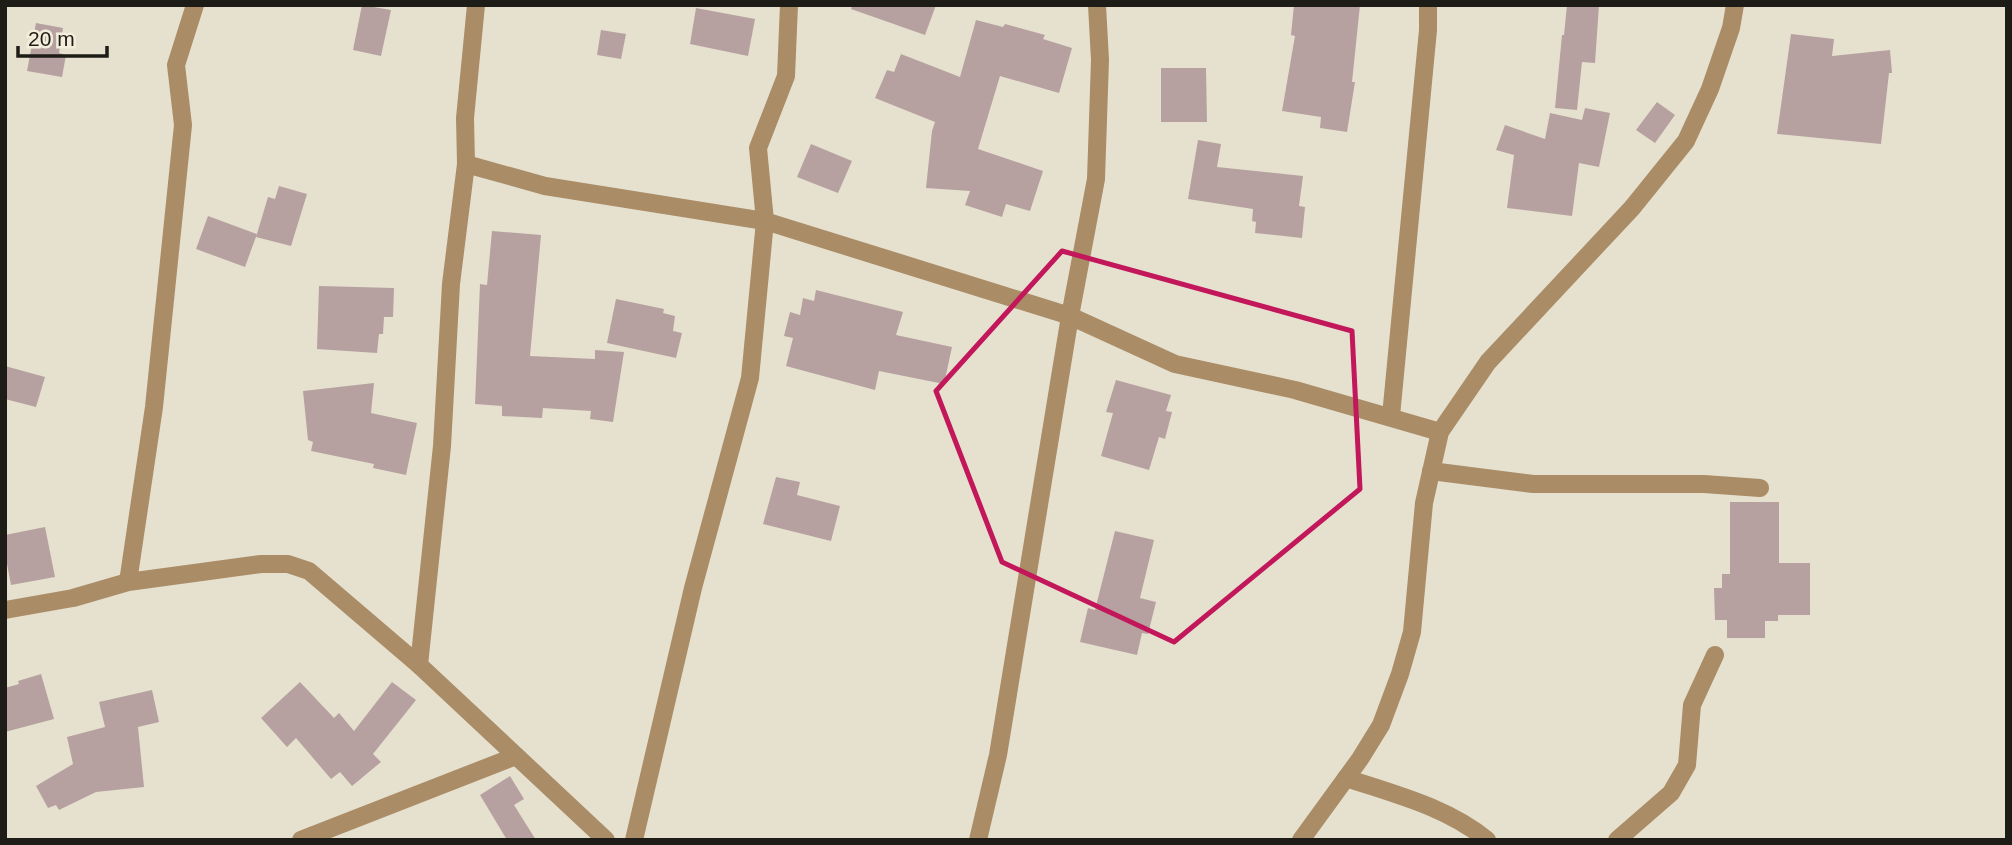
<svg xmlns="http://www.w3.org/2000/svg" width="2012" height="845" font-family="Helvetica,sans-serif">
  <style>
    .building { fill: #b6a1a0 }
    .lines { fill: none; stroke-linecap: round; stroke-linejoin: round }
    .minor { stroke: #aa8c67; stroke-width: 18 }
    .marked { fill: none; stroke: #c2185b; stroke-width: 5; stroke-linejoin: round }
  </style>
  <rect width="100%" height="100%" fill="#e6e1cf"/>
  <g class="building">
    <polygon points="362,5 391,10 381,56 353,50"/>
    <polygon points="852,5 936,5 925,35 851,9"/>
    <polygon points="1294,5 1360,5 1352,82 1355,82 1347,132 1320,128 1321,117 1282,111 1295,36 1291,35"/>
    <polygon points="1567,5 1599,5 1595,63 1582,62 1577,110 1555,108 1562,35 1564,35"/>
    <polygon points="696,8 755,19 748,56 690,44"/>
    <polygon points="976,20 1003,27 1005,24 1045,35 1043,39 1072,48 1059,93 1000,76 978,149 1043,171 1030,211 1006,204 1002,217 965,205 970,191 926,188 932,131 935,122 875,98 887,70 894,72 901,54 960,77"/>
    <polygon points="36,23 63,28 59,53 66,55 62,77 27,71"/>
    <polygon points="601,30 626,34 621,59 597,55"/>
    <polygon points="1791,34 1834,39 1832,56 1890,50 1892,73 1889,73 1881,144 1777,134"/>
    <polygon points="1161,68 1206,68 1207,122 1161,122"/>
    <polygon points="1657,102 1675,115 1655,143 1636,130"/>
    <polygon points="1585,108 1610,113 1599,167 1579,163 1572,216 1507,208 1514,155 1496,150 1505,125 1545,139 1550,113 1582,120"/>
    <polygon points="1198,140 1221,144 1217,167 1303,176 1299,206 1305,207 1302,238 1255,233 1256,222 1252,221 1253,209 1188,199"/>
    <polygon points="811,144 852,161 838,193 797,177"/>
    <polygon points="279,186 307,194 291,246 256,237 268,197 275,199"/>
    <polygon points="208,216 257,234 245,267 196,249"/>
    <polygon points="492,231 541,235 530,356 595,359 595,350 624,352 613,422 590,419 591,411 543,408 542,418 502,416 502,406 475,404 480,284 487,285"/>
    <polygon points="319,286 394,288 393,317 384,317 383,334 379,334 377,353 317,349"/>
    <polygon points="816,290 903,312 896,335 952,347 944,384 879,371 875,390 786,366 793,338 784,336 790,312 800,315 803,298 814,301"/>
    <polygon points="616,299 664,309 663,313 675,316 673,331 682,333 676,358 607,343"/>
    <polygon points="5,366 45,377 36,407 5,399"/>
    <polygon points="1116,380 1171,395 1166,411 1172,412 1165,439 1159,437 1149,470 1101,456 1113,413 1106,412"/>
    <polygon points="374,383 371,413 417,423 406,475 373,468 374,464 311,451 313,442 308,440 303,391"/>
    <polygon points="776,477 800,482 797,495 840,506 831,541 763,524"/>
    <polygon points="1730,502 1779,502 1779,563 1810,563 1810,615 1778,615 1778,621 1765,621 1765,638 1727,638 1727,620 1715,620 1714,588 1722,588 1722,574 1730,574"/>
    <polygon points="45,527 55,577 11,585 5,553 5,535"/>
    <polygon points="1115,531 1154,540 1140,598 1156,602 1148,634 1142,633 1137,655 1080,642 1088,608 1095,610"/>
    <polygon points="41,674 54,719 5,732 5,688 19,684 18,681"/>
    <polygon points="300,682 334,718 339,713 354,731 392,682 416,700 373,754 381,762 352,786 340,772 331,779 296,738 287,747 261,718"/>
    <polygon points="152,690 159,722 138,727 144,787 96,792 59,810 56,805 48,808 36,786 73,764 67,737 105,727 99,702"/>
    <polygon points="510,776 524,799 514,805 536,840 507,840 480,795"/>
  </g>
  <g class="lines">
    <g class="minor">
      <polyline points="476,5 465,118 466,164 545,186 765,221 1070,316 1175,364 1295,390 1440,432"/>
      <polyline points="1391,416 1428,30 1428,5"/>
      <polyline points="1431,471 1533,484 1704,484 1760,488"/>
      <polyline points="128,582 154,407 183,125 176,65 195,5"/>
      <polyline points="5,610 73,598 128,582 261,564 288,564 309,571 419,665 606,840"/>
      <polyline points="419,665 442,446 451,284 466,164"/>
      <path d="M 1346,778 C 1394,794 1447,807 1487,840"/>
      <polyline points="301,840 516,756"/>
      <polyline points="634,840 693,588 750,378 765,221 758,148 786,76 789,5"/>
      <polyline points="978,840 998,755 1070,316 1096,179 1100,60 1097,5"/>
      <polyline points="1301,840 1360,759 1381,725 1400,674 1412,632 1424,503 1440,432 1488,362 1632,208 1686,141 1710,89 1731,28 1735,5"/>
      <polyline points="1617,840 1671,793 1687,765 1692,705 1715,655"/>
    </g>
  </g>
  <path class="marked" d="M 1062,251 L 1352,331 L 1360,489 L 1174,642 L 1002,562 L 936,391 Z"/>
  <rect width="2012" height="845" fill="none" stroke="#1e1c16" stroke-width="14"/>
  <path d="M18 46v10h89v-10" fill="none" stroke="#1e1c16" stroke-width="3.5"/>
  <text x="28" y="46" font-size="21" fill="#1e1c16" stroke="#f3eedc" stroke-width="5" paint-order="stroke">20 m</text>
</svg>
